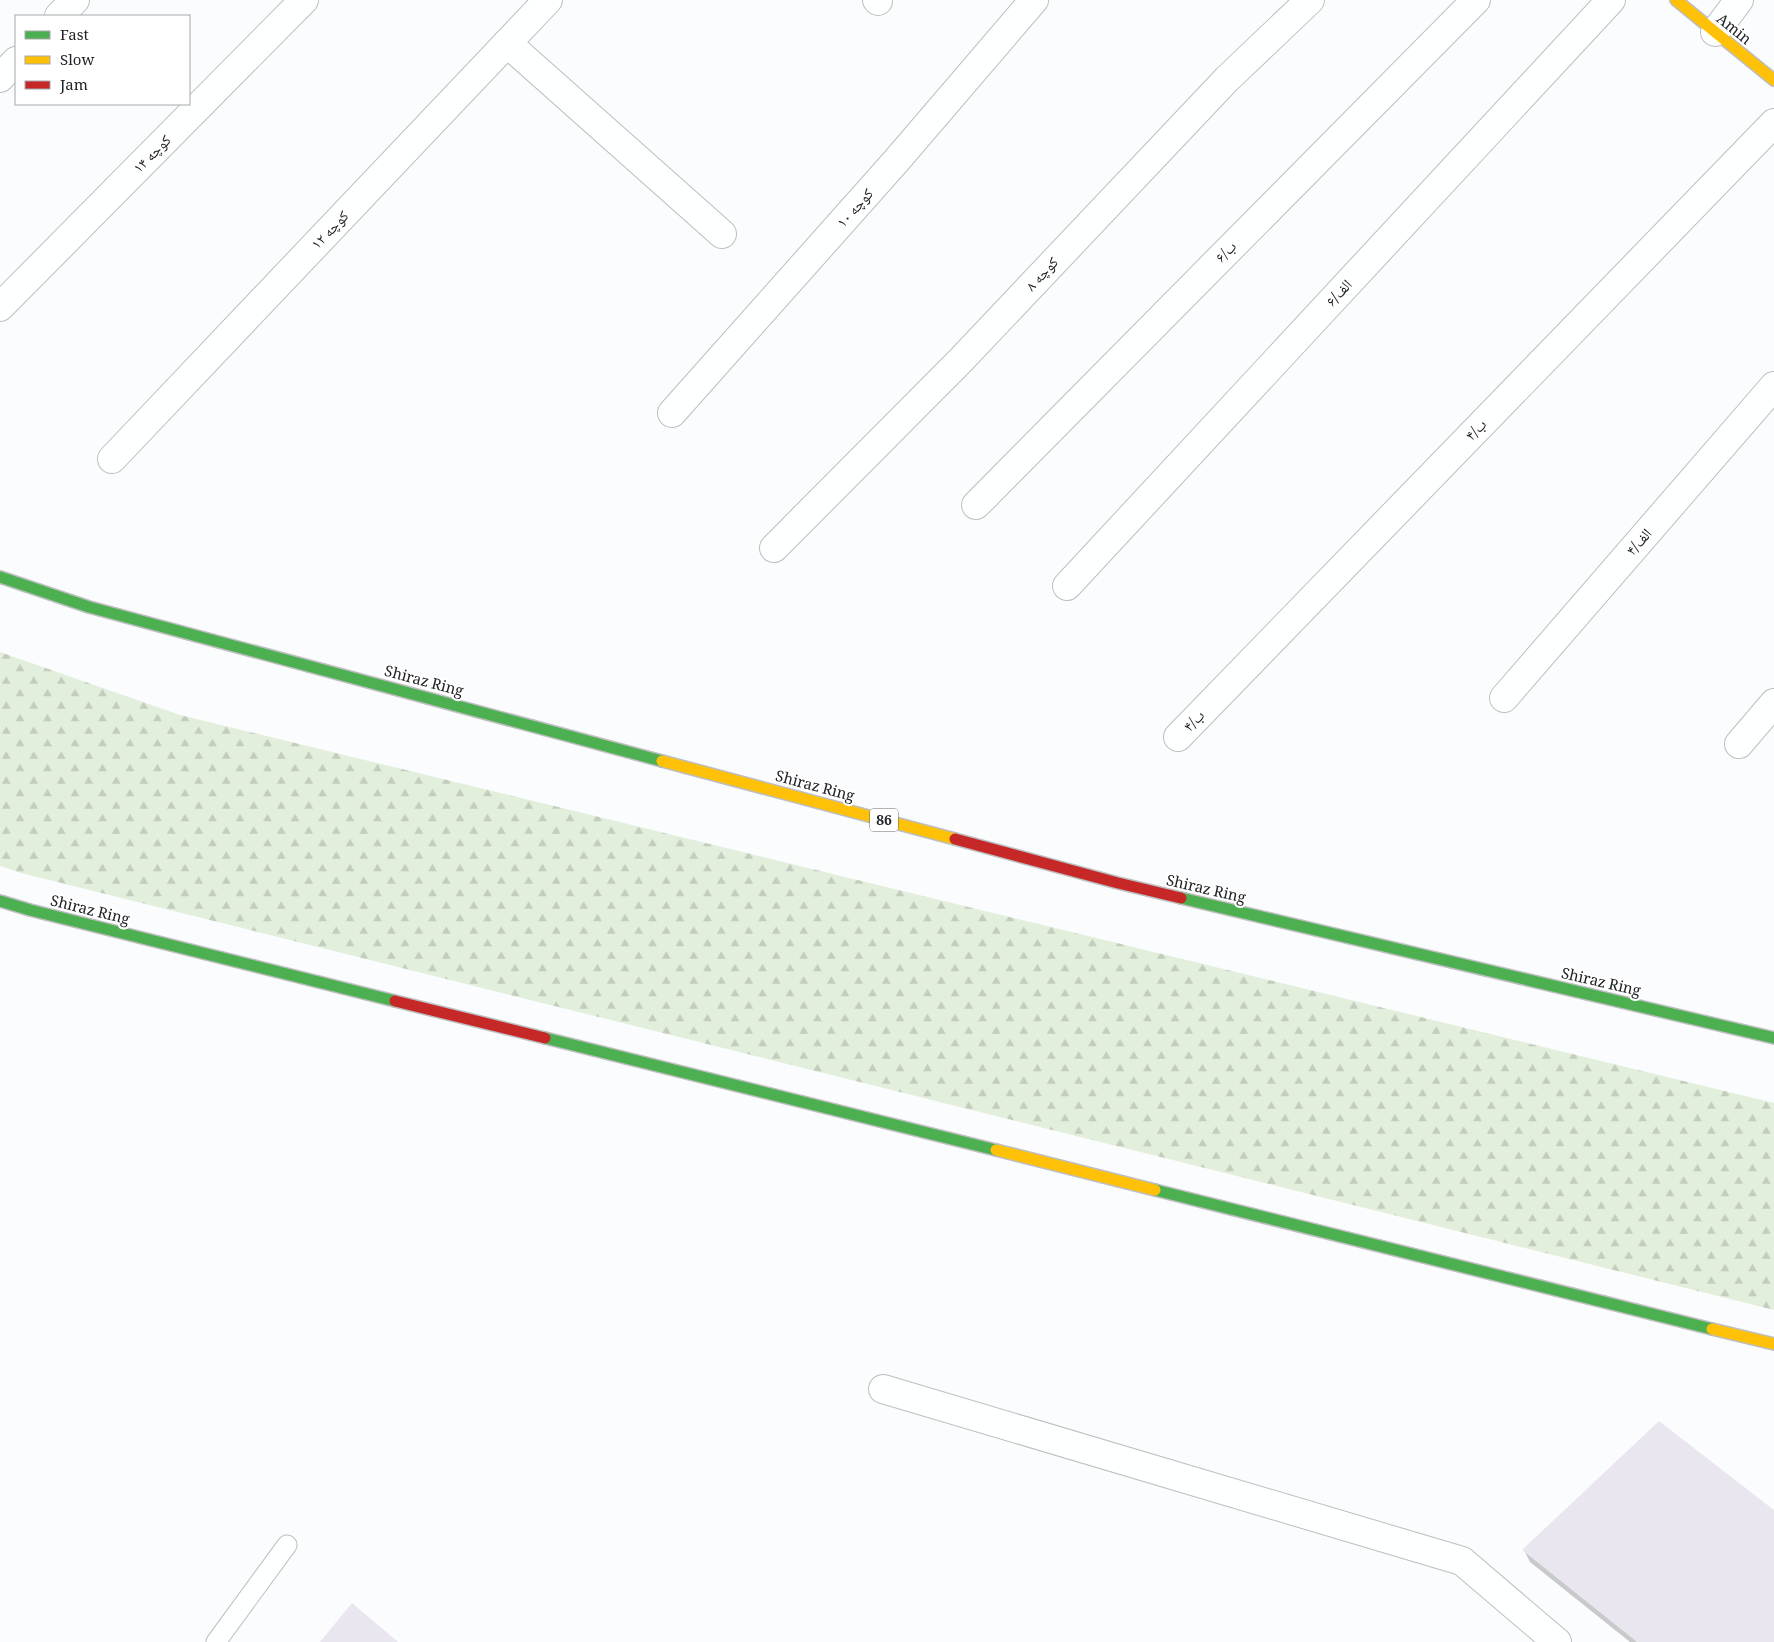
<svg xmlns="http://www.w3.org/2000/svg" width="1774" height="1642" font-family="Georgia,'Noto Naskh Arabic',serif">
  <style>
    .forest { fill: url(#forest-firs) }
    .shadow { fill: #0003 }
    .building { fill: #e9e6f0 }
    .lines { fill: none; stroke-linecap: round; stroke-linejoin: round }
    .lane-casing { stroke: #bdbec0; stroke-width: 21 }
    .street-casing { stroke: #bdbec0; stroke-width: 30 }
    .fast-casing { stroke: #bdbec0; stroke-width: 14 }
    .slow-casing { stroke: #bdbec0; stroke-width: 14 }
    .jam-casing { stroke: #bdbec0; stroke-width: 14 }
    .lane { stroke: #feffff; stroke-width: 19 }
    .street { stroke: #feffff; stroke-width: 28 }
    .fast { stroke: #4caf50; stroke-width: 11 }
    .slow { stroke: #ffc107; stroke-width: 11 }
    .jam { stroke: #c62828; stroke-width: 11 }
    .labels { text-anchor: middle; stroke-width: 4.5; stroke-linejoin: round; paint-order: stroke }
    .shield { fill: #fff; stroke: #646568; stroke-width: 1 }
    .shield-label { font-size: 14px; font-weight: bold; fill: #212327 }
    .street-label { font-size: 15px; fill: #212327; stroke: #fff }
  </style>
  <defs>
    <pattern id="forest-firs" width="22" height="20" patternUnits="userSpaceOnUse" patternTransform="scale(1.25)"><rect width="22" height="20" fill="#e3efdd"/><path d="M5 1l3.5 6h-7zM16 11l3.5 6h-7z" fill="#c2cdbe"/></pattern>
  </defs>
  <rect width="100%" height="100%" fill="#fbfcfd"/>
  <polygon class="forest" points="0,652 180,715 1774,1103 1774,1310 21,873 0,866"/>
  <polygon class="shadow" points="1774,1511 1774,1642 1630,1642 1530,1562 1524,1550"/>
  <g class="building">
    <polygon points="1659,1421 1774,1510 1774,1642 1637,1642 1522,1550"/>
    <polygon points="352,1603 398,1642 320,1642"/>
  </g>
  <g class="lines">
    <g class="lane-casing">
      <polyline id="lane" points="216,1642 287,1545"/>
    </g>
    <g class="street-casing">
      <g id="street">
        <polyline points="877,0 878,1"/>
        <polyline points="59,16 75,0"/>
        <polyline points="1715,32 1739,0"/>
        <polyline points="507,43 722,234"/>
        <polyline points="0,78 16,61"/>
        <polyline points="0,307 304,0"/>
        <polyline points="672,413 897,160 1034,0"/>
        <polyline points="112,459 548,0"/>
        <polyline points="976,505 1476,0"/>
        <polyline points="774,548 961,360 1227,79 1310,0"/>
        <polyline points="1067,586 1611,0"/>
        <polyline points="1504,698 1774,386"/>
        <polyline points="1178,737 1774,123"/>
        <polyline points="1739,744 1774,703"/>
        <polyline points="883,1389 1462,1561 1557,1642"/>
      </g>
    </g>
    <g class="fast-casing">
      <g id="fast">
        <polyline points="0,577 89,607 662,761"/>
        <polyline points="1181,898 1774,1038"/>
        <polyline points="0,901 30,910 395,1001"/>
        <polyline points="545,1038 996,1150"/>
        <polyline points="1155,1190 1712,1329"/>
      </g>
    </g>
    <g class="slow-casing">
      <g id="slow">
        <polyline points="1676,0 1774,80"/>
        <polyline points="662,761 955,839"/>
        <polyline points="996,1150 1155,1190"/>
        <polyline points="1712,1329 1774,1344"/>
      </g>
    </g>
    <g class="jam-casing">
      <g id="jam">
        <polyline points="955,839 1118,883 1181,898"/>
        <polyline points="395,1001 545,1038"/>
      </g>
    </g>
    <use href="#lane" class="lane"/>
    <use href="#street" class="street"/>
    <use href="#fast" class="fast"/>
    <use href="#slow" class="slow"/>
    <use href="#jam" class="jam"/>
  </g>
  <g class="labels">
    <rect class="shield" x="870" y="808.5" width="28" height="23" rx="4"/>
    <g class="shield-label">
      <text x="884" y="825">86</text>
    </g>
    <g class="street-label">
      <text transform="translate(1734 29) rotate(39)" y="5">Amin</text>
      <text transform="translate(152 154) rotate(-45)" y="5">کوچه ۱۴</text>
      <text transform="translate(855 208) rotate(-48)" y="5">کوچه ۱۰</text>
      <text transform="translate(330 230) rotate(-46)" y="5">کوچه ۱۲</text>
      <text transform="translate(1226 252) rotate(-45)" y="5">ب/۶</text>
      <text transform="translate(1042 274) rotate(-47)" y="5">کوچه ۸</text>
      <text transform="translate(1339 293) rotate(-47)" y="5">۶/الف</text>
      <text transform="translate(1476 430) rotate(-46)" y="5">۴/ب</text>
      <text transform="translate(1639 542) rotate(-49)" y="5">۴/الف</text>
      <text transform="translate(424 681) rotate(15)" y="5">Shiraz Ring</text>
      <text transform="translate(1194 721) rotate(-46)" y="5">۴/ب</text>
      <text transform="translate(815 786) rotate(15)" y="5">Shiraz Ring</text>
      <text transform="translate(1206 889) rotate(13)" y="5">Shiraz Ring</text>
      <text transform="translate(90 910) rotate(14)" y="5">Shiraz Ring</text>
      <text transform="translate(1601 982) rotate(13)" y="5">Shiraz Ring</text>
    </g>
  </g>
  <rect x="15" y="15" width="175" height="90" fill="#ffffff" stroke="#a6a7a9"/>
  <rect x="25" y="31" width="25" height="8" fill="#4caf50" stroke="#a6a7a9"/>
  <text x="60" y="40" font-size="15" fill="#212327">Fast</text>
  <rect x="25" y="56" width="25" height="8" fill="#ffc107" stroke="#a6a7a9"/>
  <text x="60" y="65" font-size="15" fill="#212327">Slow</text>
  <rect x="25" y="81" width="25" height="8" fill="#c62828" stroke="#a6a7a9"/>
  <text x="60" y="90" font-size="15" fill="#212327">Jam</text>
</svg>
